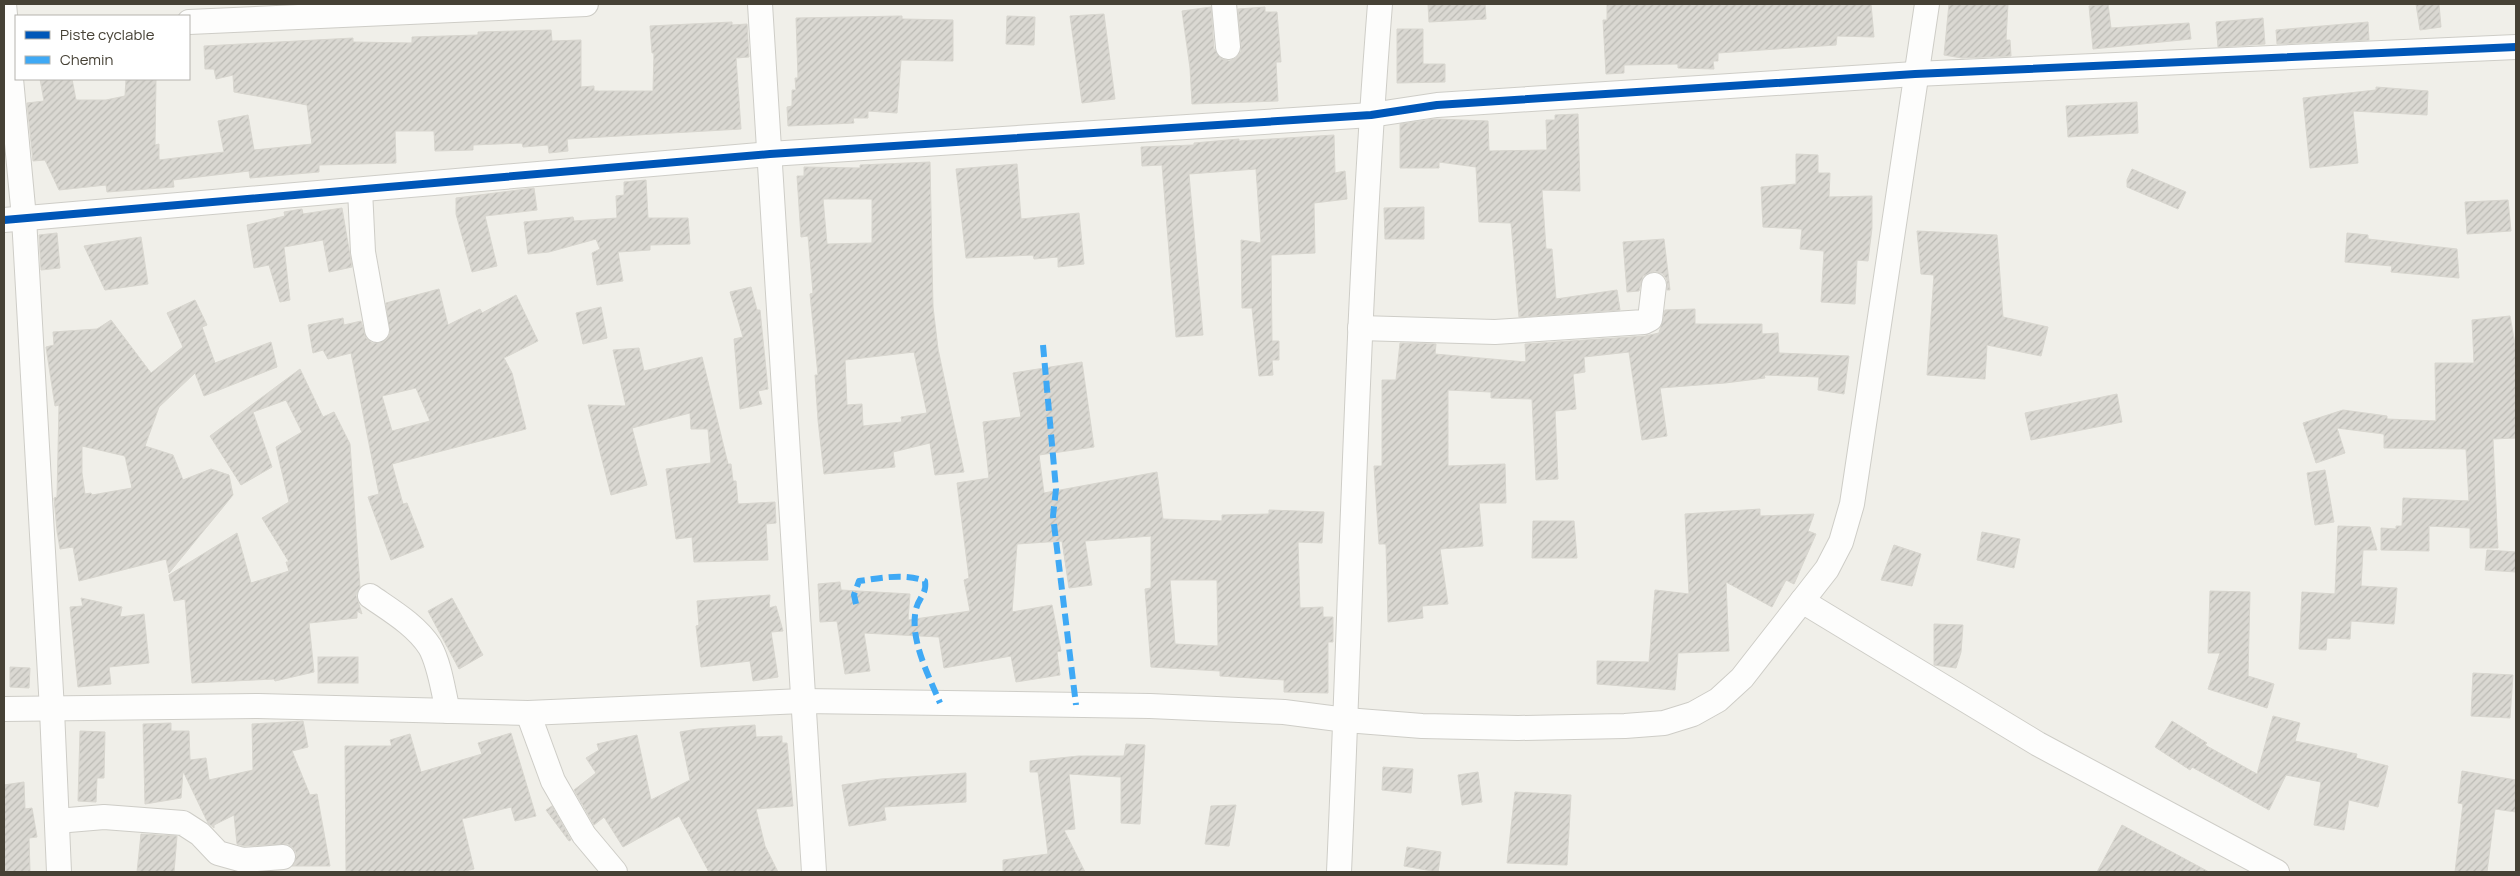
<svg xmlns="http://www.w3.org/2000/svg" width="2520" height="876" font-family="Manrope,sans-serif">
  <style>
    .building { fill: url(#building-hatch); stroke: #d8d6cf; fill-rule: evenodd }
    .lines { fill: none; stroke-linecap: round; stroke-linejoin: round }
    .minor-casing { stroke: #cecdc7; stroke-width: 26 }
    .minor { stroke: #fdfdfc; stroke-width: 24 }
    .quiet { stroke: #3fa9f5; stroke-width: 6; stroke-dasharray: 12 6; stroke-linecap: butt }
    .cycleway-casing { stroke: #fff; stroke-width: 11 }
    .cycleway { stroke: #0057b8; stroke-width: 8 }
  </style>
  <defs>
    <pattern id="building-hatch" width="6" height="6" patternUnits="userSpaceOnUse" patternTransform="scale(1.25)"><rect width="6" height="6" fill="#dad8d2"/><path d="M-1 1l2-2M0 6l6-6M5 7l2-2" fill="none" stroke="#bcbbb5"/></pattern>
  </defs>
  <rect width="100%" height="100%" fill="#f0efe9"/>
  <g class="building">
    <polygon points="1428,4 1485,4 1486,19 1429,22"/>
    <polygon points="1607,4 1871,4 1874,37 1837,36 1836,45 1718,53 1718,61 1713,61 1714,69 1678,68 1678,64 1624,65 1624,73 1606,74 1603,20 1607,20"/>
    <polygon points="1949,4 2008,4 2006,40 2010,40 2011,56 1962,58 1944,55"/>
    <polygon points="2108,4 2111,28 2189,23 2191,39 2093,49 2089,6"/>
    <polygon points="2416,4 2439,4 2441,27 2420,30"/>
    <polygon points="1211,7 1214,49 1222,59 1229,61 1236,58 1241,52 1238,9 1265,7 1265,12 1277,12 1281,62 1276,62 1278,101 1192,104 1190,68 1182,11"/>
    <polygon points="1104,14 1115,99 1082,103 1070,16"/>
    <polygon points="902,16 902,19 953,20 953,61 901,60 897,113 868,111 868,118 853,118 854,123 788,126 787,107 792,106 792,90 796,90 795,78 798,78 796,18"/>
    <polygon points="1007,16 1035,17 1034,45 1006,44"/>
    <polygon points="2263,18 2265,44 2218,47 2216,22"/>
    <polygon points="732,22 732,25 747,24 749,57 736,58 741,129 567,139 568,151 549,153 548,145 523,147 522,143 473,145 473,150 435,151 434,131 395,131 396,163 319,165 319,172 250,178 249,171 173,180 174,187 107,192 106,185 59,190 45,160 33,161 27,103 44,101 40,79 72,79 76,100 106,100 125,96 126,79 156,79 155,145 159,144 159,160 224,152 218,121 248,115 254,150 312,144 307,105 234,92 233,75 216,79 214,69 205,69 204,46 353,38 353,42 412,43 412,37 478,35 478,32 551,30 552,41 581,40 581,87 594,86 594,91 653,91 654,53 652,53 650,26"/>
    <polygon points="2368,22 2369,40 2277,44 2276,30"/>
    <polygon points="1397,29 1423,29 1423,64 1445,64 1445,82 1397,83"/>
    <polygon points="2376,87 2428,91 2427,115 2353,111 2358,163 2310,168 2303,98 2376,90"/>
    <polygon points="2137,102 2138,133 2068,137 2066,106"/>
    <polygon points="1578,114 1580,191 1542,190 1546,249 1552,249 1556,299 1617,290 1620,310 1519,317 1511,223 1479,222 1476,167 1439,162 1439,168 1400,168 1400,124 1435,119 1488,121 1489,151 1547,150 1546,120 1555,120 1555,115"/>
    <polygon points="1334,135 1335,173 1345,171 1347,199 1314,203 1315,253 1271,255 1272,341 1279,341 1279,360 1272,360 1273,375 1259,376 1252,308 1242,308 1241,240 1261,243 1256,169 1189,174 1203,335 1176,337 1162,165 1142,166 1141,147 1194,145 1194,143 1239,139 1239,141"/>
    <polygon points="1796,154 1818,155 1818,173 1830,173 1829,197 1872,196 1872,228 1868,261 1857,260 1855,304 1821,302 1824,251 1800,249 1802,229 1763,227 1761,187 1796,184"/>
    <path d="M 930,162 L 933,307 L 938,349 L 964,472 L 935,475 L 930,443 L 893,452 L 895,467 L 824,474 L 818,420 L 815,375 L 818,375 L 810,294 L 813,293 L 808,236 L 801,237 L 797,176 L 804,176 L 804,167 L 860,168 L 860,165 ZM 823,199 L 872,199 L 872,243 L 827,244 ZM 914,352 L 927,413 L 901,417 L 902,422 L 863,426 L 862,404 L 847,405 L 845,360 Z"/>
    <polygon points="1017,164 1021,219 1079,213 1084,264 1058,267 1058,257 1034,259 1033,255 966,258 956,169"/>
    <polygon points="2132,169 2186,192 2178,209 2127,187 2127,180"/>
    <polygon points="646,180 648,218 688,218 690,244 650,245 650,250 618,252 623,281 597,285 592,253 600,249 596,239 549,252 528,254 524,222 573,217 574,221 617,218 616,196 624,195 624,182"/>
    <polygon points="534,188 537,210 485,216 497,266 472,272 456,214 456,198"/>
    <polygon points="2508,200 2511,231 2467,234 2465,202"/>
    <polygon points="1424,207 1424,239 1385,239 1384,208"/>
    <polygon points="342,208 352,267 329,272 323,240 284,247 290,300 280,302 269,265 254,268 247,225 285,216 284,212 302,209 303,214"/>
    <polygon points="1917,231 1997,235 2003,317 2048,327 2041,356 1987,345 1985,379 1927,375 1934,275 1921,274"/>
    <polygon points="57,233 60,268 41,270 39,235"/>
    <polygon points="2347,233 2368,235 2368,239 2457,249 2459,278 2391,272 2392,266 2345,262"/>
    <polygon points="141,237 148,284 105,290 84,246"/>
    <polygon points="1664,239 1670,290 1667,290 1667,280 1663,274 1655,271 1643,276 1639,291 1627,292 1623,242"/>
    <polygon points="751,287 757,310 760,310 768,389 758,391 762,404 740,409 734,339 743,337 730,292"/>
    <path d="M 439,289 L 448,325 L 480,309 L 482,313 L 516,295 L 538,341 L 504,358 L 512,373 L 526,429 L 392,464 L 403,504 L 407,503 L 424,547 L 391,560 L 368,497 L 379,494 L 351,353 L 328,359 L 323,350 L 313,353 L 308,325 L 343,318 L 344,325 L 361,321 L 366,338 L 372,343 L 380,343 L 386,340 L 390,334 L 386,303 ZM 416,388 L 430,421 L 392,431 L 382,396 Z"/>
    <path d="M 195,300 L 207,325 L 202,327 L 215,363 L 271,342 L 277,367 L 204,396 L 195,373 L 159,407 L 145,446 L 173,455 L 183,480 L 211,469 L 229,475 L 233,495 L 169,573 L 166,559 L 79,581 L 73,547 L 60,549 L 57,531 L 54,498 L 57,497 L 59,405 L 55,406 L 46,347 L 54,345 L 53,332 L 97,329 L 111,320 L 151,373 L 183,347 L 167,313 ZM 82,446 L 125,456 L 132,488 L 92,495 L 91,493 L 85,494 L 82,473 Z"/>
    <polygon points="601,307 607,338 583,344 576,313"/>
    <polygon points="1695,309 1695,324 1762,324 1762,334 1778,333 1779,353 1849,356 1844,394 1818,390 1819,377 1764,375 1765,378 1725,383 1660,388 1667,436 1642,440 1629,352 1584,357 1585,372 1573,374 1576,409 1555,411 1558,479 1536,480 1532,399 1491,398 1491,392 1448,390 1448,466 1505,464 1506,503 1479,503 1483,546 1440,549 1448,604 1422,606 1423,618 1388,622 1386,544 1379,544 1374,466 1382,466 1382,380 1396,380 1400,343 1436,344 1435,354 1526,362 1525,344 1645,336 1659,333 1665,310"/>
    <polygon points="2510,316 2516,350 2516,438 2493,439 2498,548 2470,548 2470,528 2429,526 2429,551 2381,550 2381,528 2396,529 2396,526 2402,526 2403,498 2469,501 2466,449 2384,448 2384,434 2337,428 2345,453 2316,463 2303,423 2343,410 2387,416 2387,419 2436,421 2435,363 2474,363 2472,320"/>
    <polygon points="639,348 644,371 702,357 728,464 731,464 733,481 736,481 738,504 775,502 776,523 766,524 768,560 694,562 692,537 676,539 666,469 711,463 708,429 691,429 690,413 632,428 647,485 611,495 588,405 626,406 613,350"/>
    <path d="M 1082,362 L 1094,447 L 1039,455 L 1044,493 L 1157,472 L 1163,519 L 1222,521 L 1222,515 L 1269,514 L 1269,510 L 1324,512 L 1322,543 L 1298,542 L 1300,608 L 1323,607 L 1323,617 L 1333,617 L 1333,642 L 1328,642 L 1328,693 L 1284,692 L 1284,680 L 1220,676 L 1220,671 L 1151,667 L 1145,589 L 1151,588 L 1151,536 L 1085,541 L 1092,585 L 1069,588 L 1062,541 L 1017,544 L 1012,612 L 1052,605 L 1061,651 L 1057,652 L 1060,675 L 1016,682 L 1011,656 L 944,668 L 939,637 L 864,633 L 870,671 L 845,674 L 837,621 L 820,622 L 818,584 L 840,582 L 841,590 L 910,594 L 908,620 L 970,611 L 964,580 L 969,578 L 957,483 L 989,478 L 983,422 L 1021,417 L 1013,373 ZM 1170,580 L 1217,580 L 1218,646 L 1175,644 Z"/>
    <polygon points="300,369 323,417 334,412 350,444 360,587 356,595 362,614 357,611 357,618 309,623 314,672 275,681 274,679 192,683 185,599 174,601 169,575 237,533 251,583 289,571 286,562 289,562 262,518 289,502 276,447 302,432 286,400 253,412 272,467 241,485 210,436"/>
    <polygon points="2117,394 2122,422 2031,440 2025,413"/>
    <polygon points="2325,470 2334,522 2315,525 2307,473"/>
    <polygon points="1760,509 1760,516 1814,514 1808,531 1816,534 1794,584 1786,580 1772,607 1726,582 1729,651 1678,653 1675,690 1597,684 1597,661 1649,662 1655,590 1689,594 1685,514"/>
    <polygon points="1533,521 1574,521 1577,558 1532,558"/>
    <polygon points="2338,526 2370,527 2377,550 2363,550 2361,586 2397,588 2394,624 2351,621 2350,639 2327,638 2326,650 2299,649 2302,592 2335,594"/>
    <polygon points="1982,532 2020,539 2014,568 1977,560"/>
    <polygon points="1894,545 1921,554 1912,586 1881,580"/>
    <polygon points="2487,550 2516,552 2516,572 2485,570"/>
    <polygon points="2210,591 2250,592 2248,676 2274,684 2267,708 2208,689 2220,653 2208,653"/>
    <polygon points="770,595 769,608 776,606 783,631 771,632 778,677 753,681 750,661 701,667 696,626 699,625 697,601"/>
    <polygon points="81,598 122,607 120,617 144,614 149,663 109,667 111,684 78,687 70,607 83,606"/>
    <polygon points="452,598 483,655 459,669 428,611"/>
    <polygon points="1934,624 1963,625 1961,652 1956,668 1934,665"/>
    <rect x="318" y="657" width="40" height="26"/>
    <polygon points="10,667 30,668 29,688 10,687"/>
    <polygon points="2473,673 2513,675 2510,718 2471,716"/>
    <polygon points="2273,716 2300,723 2295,741 2357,754 2356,758 2388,766 2378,807 2349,800 2344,830 2314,825 2321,782 2286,775 2269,810 2192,767 2190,770 2155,747 2172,721 2207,743 2205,745 2257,774"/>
    <polygon points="303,721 308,747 292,751 310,795 317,794 330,866 292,866 297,855 294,849 288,844 244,846 237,844 234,815 214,825 214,828 208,823 183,771 181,798 145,804 143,724 171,723 171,731 189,731 190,760 206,758 209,780 253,770 252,724"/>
    <polygon points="755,725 756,737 782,736 782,743 787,743 793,806 756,809 765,846 778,872 709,872 679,816 623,847 604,817 594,825 574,790 596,773 586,758 599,750 597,744 637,735 651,800 690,780 680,732 698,729"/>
    <polygon points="80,731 105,732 104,778 97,778 96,802 78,801"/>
    <polygon points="511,733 536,816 515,821 511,807 462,819 474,869 460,872 346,872 345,746 392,746 390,740 410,734 421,772 482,754 478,743"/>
    <polygon points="1126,744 1145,745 1140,824 1121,823 1121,777 1069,774 1075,829 1064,830 1085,872 1003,872 1003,860 1048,854 1038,772 1030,772 1030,761 1079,756 1124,756"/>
    <polygon points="1383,767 1413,769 1411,793 1382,790"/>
    <polygon points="2462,771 2516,780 2516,812 2495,809 2487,872 2455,872 2463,804 2458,803"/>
    <polygon points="1478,772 1482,802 1462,805 1458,775"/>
    <polygon points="966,773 966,802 884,807 886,820 849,826 842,785 881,779"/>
    <polygon points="24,782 25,809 32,808 37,837 29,838 30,872 4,872 4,785"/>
    <polygon points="1515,792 1571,795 1567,865 1507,863"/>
    <polygon points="1236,805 1229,846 1205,844 1211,806"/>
    <polygon points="552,806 571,840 569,841 546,810"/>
    <polygon points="2122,825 2209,872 2097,872"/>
    <polygon points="141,834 177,836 174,872 137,872"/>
    <polygon points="1407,847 1441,852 1438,872 1404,866"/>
  </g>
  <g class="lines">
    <g class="minor-casing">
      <g id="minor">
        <polyline points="4,4 24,218 52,710 59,872"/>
        <polyline points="760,4 814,872"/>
        <polyline points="1224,4 1228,47"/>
        <polyline points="189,22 586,4"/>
        <polyline points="360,190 363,252 377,330"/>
        <polyline points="4,220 770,154 1371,115 1437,105 1915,74 2516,47"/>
        <polyline points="1360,328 1495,332 1644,322 1650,319 1654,285"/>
        <path d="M 370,596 C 390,610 416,625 430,647 C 440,665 443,691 448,711"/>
        <polyline points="1802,601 2038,744 2277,872"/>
        <polyline points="4,709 258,706 528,713 803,701 1150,706 1284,712 1346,720 1422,726 1518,728 1625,726 1664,723 1693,714 1718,700 1742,678 1827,569 1841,542 1852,504 1927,4"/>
        <polyline points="528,713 553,781 584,835 615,872"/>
        <polyline points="57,821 104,817 183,823 200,834 218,853 243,860 283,857"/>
        <path d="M 1339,872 C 1352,583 1357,293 1380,4"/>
      </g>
    </g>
    <use href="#minor" class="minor"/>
    <g class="quiet">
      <polyline points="1043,345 1056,489 1053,516 1076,705"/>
      <path d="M 856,604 L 854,595 L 859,581 C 881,578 904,573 925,581 C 927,594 919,597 916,609 C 909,639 929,676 940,703"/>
    </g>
    <g class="cycleway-casing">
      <polyline id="cycleway" points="4,220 770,154 1371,115 1437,105 1915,74 2516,47"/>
    </g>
    <use href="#cycleway" class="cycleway"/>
  </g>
  <rect width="2520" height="876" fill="none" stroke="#464135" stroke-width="10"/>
  <rect x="15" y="15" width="175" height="65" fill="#ffffff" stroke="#b5b3ae"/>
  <rect x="25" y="31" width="25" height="8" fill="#0057b8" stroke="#b5b3ae"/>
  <text x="60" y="40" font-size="15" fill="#464135">Piste cyclable</text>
  <rect x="25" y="56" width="25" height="8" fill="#3fa9f5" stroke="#b5b3ae"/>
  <text x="60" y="65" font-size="15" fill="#464135">Chemin</text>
</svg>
